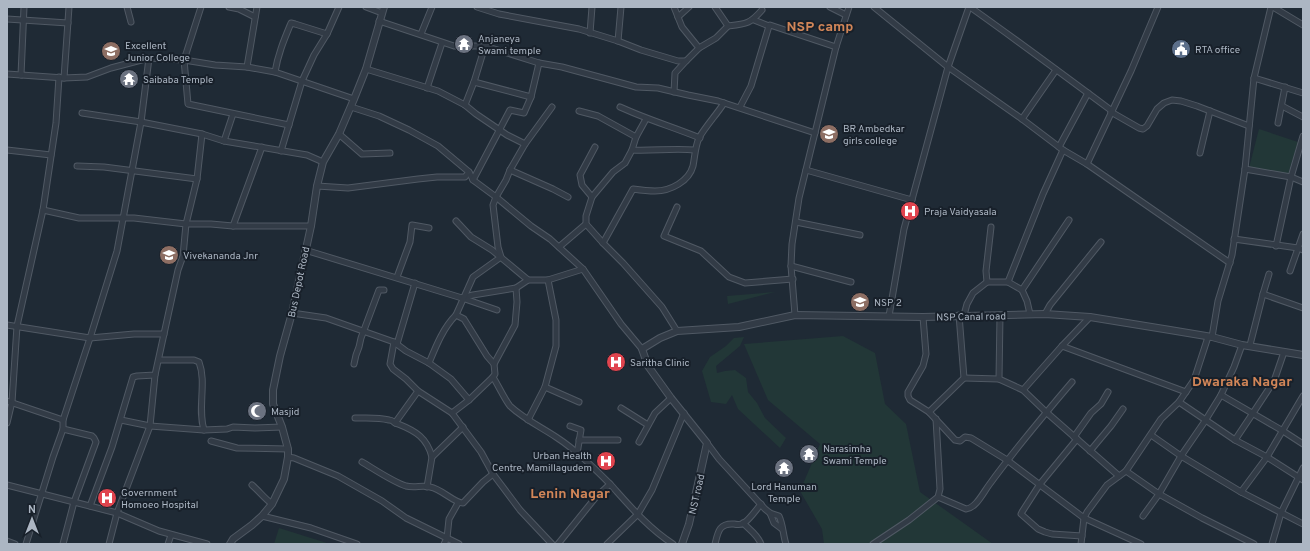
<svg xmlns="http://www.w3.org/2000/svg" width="1310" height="551" font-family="Overpass,sans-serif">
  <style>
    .green { fill: #223737 }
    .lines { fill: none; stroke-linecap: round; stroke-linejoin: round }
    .minor-casing { stroke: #505964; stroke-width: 7 }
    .tertiary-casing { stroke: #505964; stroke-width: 8 }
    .minor { stroke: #323b46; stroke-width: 5 }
    .tertiary { stroke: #323b46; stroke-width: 6 }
    .labels { text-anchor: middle; stroke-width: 4; stroke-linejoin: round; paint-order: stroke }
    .poi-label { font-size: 10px; fill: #acb6c3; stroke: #18202a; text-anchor: start }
    .street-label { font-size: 10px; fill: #acb6c3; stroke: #18202a }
    .district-label { font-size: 14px; font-weight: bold; fill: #d28658; stroke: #18202a }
  </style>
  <rect width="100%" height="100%" fill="#1f2a35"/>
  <g class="green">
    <polygon points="1259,129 1298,142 1288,175 1249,168"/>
    <polygon points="775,292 728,304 727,296"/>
    <polygon points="843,336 875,353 885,404 906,424 920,492 993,544 824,544 822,529 800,491 820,444 768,400 744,344"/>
    <polygon points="744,337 740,346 716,366 717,373 725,371 735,370 746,378 748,392 757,403 765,418 786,438 780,448 738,409 732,395 726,404 711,402 702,371 710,357 726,346 734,338"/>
    <polygon points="279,528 330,544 274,544"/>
  </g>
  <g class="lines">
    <g class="minor-casing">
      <g id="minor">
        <polyline points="127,7 131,22"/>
        <polyline points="201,7 184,60 188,104 289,125"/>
        <polyline points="229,7 239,9 255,17"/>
        <polyline points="366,7 382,13"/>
        <polyline points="477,7 499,14 579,29 618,41 641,50 678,61 686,61 699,48 682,27 674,7"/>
        <path d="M 715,7 L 728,26 C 746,24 750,24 762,10"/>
        <polyline points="830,7 846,15"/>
        <polyline points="874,7 948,67 969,7"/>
        <path d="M 970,7 C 1018,41 1065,76 1112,111"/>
        <polyline points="1273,7 1303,25"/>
        <polyline points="678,17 689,7"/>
        <polyline points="7,19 68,23"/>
        <polyline points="754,20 769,26 770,25 836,47"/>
        <polyline points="379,21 454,46 485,46 539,63 562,67 636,87 658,88 688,95 718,101 815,133"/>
        <polyline points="590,33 592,7"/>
        <polyline points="421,34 432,7"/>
        <polyline points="618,41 621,7"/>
        <polyline points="699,48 716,38 728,26"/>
        <polyline points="247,67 257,7"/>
        <polyline points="366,69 438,91 465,105 476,114 507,135 525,144"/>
        <path d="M 275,72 C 278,54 284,40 291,23 L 295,24 L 327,34 L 339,7"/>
        <polyline points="7,74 64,78 87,77 111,68 149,58 184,60 215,65 247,67 275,72 354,99"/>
        <polyline points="21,75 24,7"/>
        <polyline points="64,78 69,7"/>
        <polyline points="1254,78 1303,93"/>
        <polyline points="474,82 531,97"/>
        <polyline points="427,88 442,43"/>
        <polyline points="674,92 675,73 686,61"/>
        <polyline points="465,105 474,82 485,46"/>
        <polyline points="1282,106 1303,117"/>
        <polyline points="351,107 379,116 409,130 438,146 469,172 473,180 496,197 531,226 550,239 583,269 621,324 642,349"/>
        <path d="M 620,107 C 646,119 673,127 700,138"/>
        <polyline points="740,107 751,86 769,26"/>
        <polyline points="579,111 598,116 636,137 646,119"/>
        <polyline points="1111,112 1139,128 1143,129 1147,126 1157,109 1164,103 1172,100 1181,101 1197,106 1249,126"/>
        <polyline points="82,113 141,122 202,134 224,141 307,155 323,162"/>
        <polyline points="1022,119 1056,70"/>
        <polyline points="1278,123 1285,87"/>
        <polyline points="339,134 362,154 390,153"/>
        <polyline points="224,141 233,114"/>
        <polyline points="595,147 580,175 582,185 592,197 586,216 586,224 603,243 623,263 662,307 677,331"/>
        <polyline points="1059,147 1088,93"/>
        <polyline points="7,150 51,155"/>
        <path d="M 632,150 C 653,151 674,148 695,150"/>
        <polyline points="281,151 302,81 314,55 327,34"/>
        <polyline points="1200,153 1210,111"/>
        <polyline points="1087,164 1230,263"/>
        <polyline points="77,166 104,167 197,179"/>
        <polyline points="1245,169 1291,177 1303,182"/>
        <polyline points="510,170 553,189 568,197"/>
        <polyline points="806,170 912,200"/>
        <polyline points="473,180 510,110 524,113 531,97 539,63"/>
        <polyline points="317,186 348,188 418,179 437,177 465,177 469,172"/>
        <polyline points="592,197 613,172 625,163 632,150 636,137"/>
        <polyline points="677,207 664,236 701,251 729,277 745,283 793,279"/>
        <polyline points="43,210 79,218 134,218 186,224 211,224 233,226 311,226"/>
        <polyline points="456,221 471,237 492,250 528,280"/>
        <polyline points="796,222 860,235"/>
        <polyline points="233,226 262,147"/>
        <polyline points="1234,239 1298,248 1303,250"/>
        <path d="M 603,243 L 633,189 C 640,190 648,191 655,191 C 671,191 689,181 693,166 C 695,156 695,147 699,138 C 705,127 717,114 724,103"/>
        <polyline points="1276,246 1291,177 1303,136"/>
        <polyline points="559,247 586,224"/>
        <polyline points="305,250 462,298 473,295 516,288 528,280 548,280 583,269"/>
        <polyline points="791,266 851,282"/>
        <polyline points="1290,271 1303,234"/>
        <polyline points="397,277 410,242 412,225 429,228"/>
        <polyline points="987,282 986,271 991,227"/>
        <polyline points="1008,282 1043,194 1063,150"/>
        <polyline points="1022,290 1069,220"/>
        <polyline points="1263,294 1303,308"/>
        <polyline points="462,298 497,310"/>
        <polyline points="292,313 326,318 394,342 406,351 429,363 451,379 469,400"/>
        <polyline points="1045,314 1050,305 1101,242"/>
        <polyline points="795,315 791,266 792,244 799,198 836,47 849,7"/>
        <polyline points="964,315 967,304 973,293 987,282 1008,282 1022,290 1027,301 1030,314"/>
        <polyline points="1000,315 999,379 1023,390 1046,412 1119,476"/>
        <polyline points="889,316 904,229 948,67 1022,119 1063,150 1087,164 1131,71 1158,7"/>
        <polyline points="923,317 926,354 923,366 908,392 908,396 910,400 929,412 955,440 960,441 965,437 971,438 1007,460 1084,518 1141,544"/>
        <polyline points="7,325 90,338 134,334 164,334"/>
        <polyline points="1212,337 1218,301 1232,255 1245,169 1254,78 1271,7"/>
        <polyline points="394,342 390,364 393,369 406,379 418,391 452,413 481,452 493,474 520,510 552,544"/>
        <polyline points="397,344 415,283"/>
        <polyline points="1250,345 1263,294 1269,274"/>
        <polyline points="1062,346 1186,392"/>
        <path d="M 159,360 L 194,360 L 199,362 C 207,383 197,408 204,430"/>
        <path d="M 429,363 C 436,346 443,328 456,315"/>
        <polyline points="354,364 356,355 359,347 361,338 379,290 384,290"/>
        <polyline points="494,364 515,325 517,302 516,288"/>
        <path d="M 493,377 C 498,385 505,400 510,406 C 524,419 541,427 556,437 C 576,450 593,467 610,484 L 596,497 L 558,544"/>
        <polyline points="964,378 999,379"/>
        <polyline points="545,387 579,402"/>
        <polyline points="1023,390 1062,346 1090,317"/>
        <polyline points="1221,395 1283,431 1303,444"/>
        <polyline points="7,401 63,420"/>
        <polyline points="1179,402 1235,440 1267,457 1303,480"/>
        <polyline points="621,408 648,425"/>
        <polyline points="929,412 964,378 959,315"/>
        <polyline points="452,413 469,400 493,377 495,374 494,364 487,356 464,319 456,315 473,277 501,257 498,247 493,205 496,197 506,180 510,170 525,144 552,107"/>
        <path d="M 355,418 C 366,418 378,417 389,420 C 393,420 394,423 398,424 C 416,431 427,438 432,457"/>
        <polyline points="121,420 150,426 204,430 227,429 233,427 255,428 282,427"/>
        <polyline points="528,420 545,387 556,346 556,320 548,280"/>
        <polyline points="7,423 12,402 17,326 43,210 56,123 59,77"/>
        <polyline points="395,423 418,391"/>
        <polyline points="570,426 581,430 577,454"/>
        <polyline points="63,429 92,436 94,438 96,442 74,502 63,544"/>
        <polyline points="1151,435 1181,456 1241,492 1303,524"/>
        <polyline points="1074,437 1091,413 1101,404 1108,392"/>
        <polyline points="1077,439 1040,484 1022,512 1021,514 1038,529 1045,532 1052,534 1082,536"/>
        <polyline points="579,440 618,440"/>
        <polyline points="1235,440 1253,413 1274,381 1284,352"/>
        <polyline points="211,441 237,448 288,449"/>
        <polyline points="639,442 655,413 671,398"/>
        <path d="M 707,443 L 719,459 L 765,509 L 770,513 L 779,516 C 783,524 783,535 786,544"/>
        <polyline points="1090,451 1111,426 1123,409"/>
        <polyline points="288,457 294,458 338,476 382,501 406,518 459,544"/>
        <path d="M 362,462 C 374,469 393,482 406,486 C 414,488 423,485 430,487 C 442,489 454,503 463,503 L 483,482 L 493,474"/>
        <polyline points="1126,471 1159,494 1202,518 1254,544"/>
        <path d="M 610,484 C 629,505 648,528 673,544"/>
        <polyline points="7,485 117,513 159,531 207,544"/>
        <path d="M 252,485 C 259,491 264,498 272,504"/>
        <polyline points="427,487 432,457 463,427"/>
        <polyline points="1241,492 1267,457 1303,396"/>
        <path d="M 938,497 L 966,509 C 976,508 983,493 989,485 C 1015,449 1043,416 1072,382"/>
        <polyline points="90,506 112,447 133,377 137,376 155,375 178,270 183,256 186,224 197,179 202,134"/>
        <polyline points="770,513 774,523 782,529"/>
        <polyline points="262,516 311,528 357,544"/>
        <polyline points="1143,516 1159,494 1181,456 1205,421 1221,395 1234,367 1242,345"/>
        <path d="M 743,523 C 750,530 758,535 761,544"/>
        <polyline points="7,541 15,544"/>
        <polyline points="26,544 53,457 63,429 63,420 90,338 117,251 141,122 149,58"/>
        <polyline points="109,544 117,513 150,426 155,375"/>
        <polyline points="168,544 171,535"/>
        <polyline points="444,544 447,538 449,519 458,503"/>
        <polyline points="607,544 638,514 652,490 684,413"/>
        <path d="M 715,544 C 718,532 719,523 734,524 C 738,525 741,525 744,523 C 750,519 756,510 761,504"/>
        <polyline points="873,544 909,520 938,497 940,489 936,419"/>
        <polyline points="1081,544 1084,518 1087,512 1107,485 1126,471 1161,419 1179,402 1194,380 1208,337"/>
        <polyline points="1272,544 1281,513 1303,468"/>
      </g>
    </g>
    <g class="tertiary-casing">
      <g id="tertiary">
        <polyline points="230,544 233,539 252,525 262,516 272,504 284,479 288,457 288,449 282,427 273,404 273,390 280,356 292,313 311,226 317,186 323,162 339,134 354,99 366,69 384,7"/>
        <polyline points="682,544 689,524 707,443 671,398 648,366 642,349 660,338 677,331 739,327 795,315 923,317 1045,314 1090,317 1170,330 1212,337 1242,345 1303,355"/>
      </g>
    </g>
    <use href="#minor" class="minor"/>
    <use href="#tertiary" class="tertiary"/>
  </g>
  <defs>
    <g id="temple-disc" transform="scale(1)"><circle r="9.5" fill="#6b7280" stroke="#18202a"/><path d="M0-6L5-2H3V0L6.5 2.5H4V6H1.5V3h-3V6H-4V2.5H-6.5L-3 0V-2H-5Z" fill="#fff"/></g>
    <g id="civic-disc" transform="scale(1)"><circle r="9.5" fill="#5c6f8a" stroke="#18202a"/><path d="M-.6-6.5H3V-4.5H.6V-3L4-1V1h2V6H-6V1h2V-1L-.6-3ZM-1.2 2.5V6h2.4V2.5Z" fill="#fff"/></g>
    <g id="university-disc" transform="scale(1)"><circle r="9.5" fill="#8d6e63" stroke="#18202a"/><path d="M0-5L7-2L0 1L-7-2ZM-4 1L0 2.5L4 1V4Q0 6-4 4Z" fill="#fff"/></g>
    <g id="hospital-disc" transform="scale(1)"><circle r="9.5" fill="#e0444e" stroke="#18202a"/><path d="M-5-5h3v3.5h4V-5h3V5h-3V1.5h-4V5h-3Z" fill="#fff"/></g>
    <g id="school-disc" transform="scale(1)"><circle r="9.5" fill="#8d6e63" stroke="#18202a"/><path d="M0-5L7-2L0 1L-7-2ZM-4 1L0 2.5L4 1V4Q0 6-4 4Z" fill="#fff"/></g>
    <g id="mosque-disc" transform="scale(1)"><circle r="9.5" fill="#6b7280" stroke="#18202a"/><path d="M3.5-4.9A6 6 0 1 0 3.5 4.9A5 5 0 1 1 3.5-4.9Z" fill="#fff"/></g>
  </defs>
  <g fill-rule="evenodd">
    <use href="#temple-disc" x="464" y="44"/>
    <use href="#civic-disc" x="1181" y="49"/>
    <use href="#university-disc" x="111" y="51"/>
    <use href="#temple-disc" x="129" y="79"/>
    <use href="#university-disc" x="829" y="134"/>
    <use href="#hospital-disc" x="910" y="211"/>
    <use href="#university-disc" x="169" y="255"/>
    <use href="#school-disc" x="860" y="302"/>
    <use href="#hospital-disc" x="616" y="362"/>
    <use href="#mosque-disc" x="257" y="411"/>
    <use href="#temple-disc" x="809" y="454"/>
    <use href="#hospital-disc" x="606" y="461"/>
    <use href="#temple-disc" x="784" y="468"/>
    <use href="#hospital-disc" x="107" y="498"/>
  </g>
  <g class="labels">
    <g class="poi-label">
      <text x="478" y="42">Anjaneya<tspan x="478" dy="12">Swami temple</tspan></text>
      <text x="125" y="49">Excellent<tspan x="125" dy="12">Junior College</tspan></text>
      <text x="1195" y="53">RTA office</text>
      <text x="143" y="83">Saibaba Temple</text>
      <text x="843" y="132">BR Ambedkar<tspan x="843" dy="12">girls college</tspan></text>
      <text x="924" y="215">Praja Vaidyasala</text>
      <text x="183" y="259">Vivekananda Jnr</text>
      <text x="874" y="306">NSP 2</text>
      <text x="630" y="366">Saritha Clinic</text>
      <text x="271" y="415">Masjid</text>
      <text x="823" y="452">Narasimha<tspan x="823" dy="12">Swami Temple</tspan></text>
      <text x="592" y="459" text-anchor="end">Urban Health<tspan x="592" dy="12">Centre, Mamillagudem</tspan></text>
      <text x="784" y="490" text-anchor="middle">Lord Hanuman<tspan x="784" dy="12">Temple</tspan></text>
      <text x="121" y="496">Government<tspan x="121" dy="12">Homoeo Hospital</tspan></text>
    </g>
    <g class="street-label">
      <text transform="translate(298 282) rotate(-78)" y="4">Bus Depot Road</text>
      <text transform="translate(971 316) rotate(-1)" y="4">NSP Canal road</text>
      <text transform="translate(696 494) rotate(-77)" y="4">NST road</text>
    </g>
    <g class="district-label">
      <text x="820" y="31">NSP camp</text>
      <text x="1242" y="386">Dwaraka Nagar</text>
      <text x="570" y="498">Lenin Nagar</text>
    </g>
  </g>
  <rect width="1310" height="551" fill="none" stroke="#acb6c3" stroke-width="16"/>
  <g transform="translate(32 519)" stroke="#18202a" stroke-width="3" paint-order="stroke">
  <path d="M0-3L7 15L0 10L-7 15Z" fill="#acb6c3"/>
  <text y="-6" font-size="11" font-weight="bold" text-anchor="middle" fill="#acb6c3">N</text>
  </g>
</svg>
